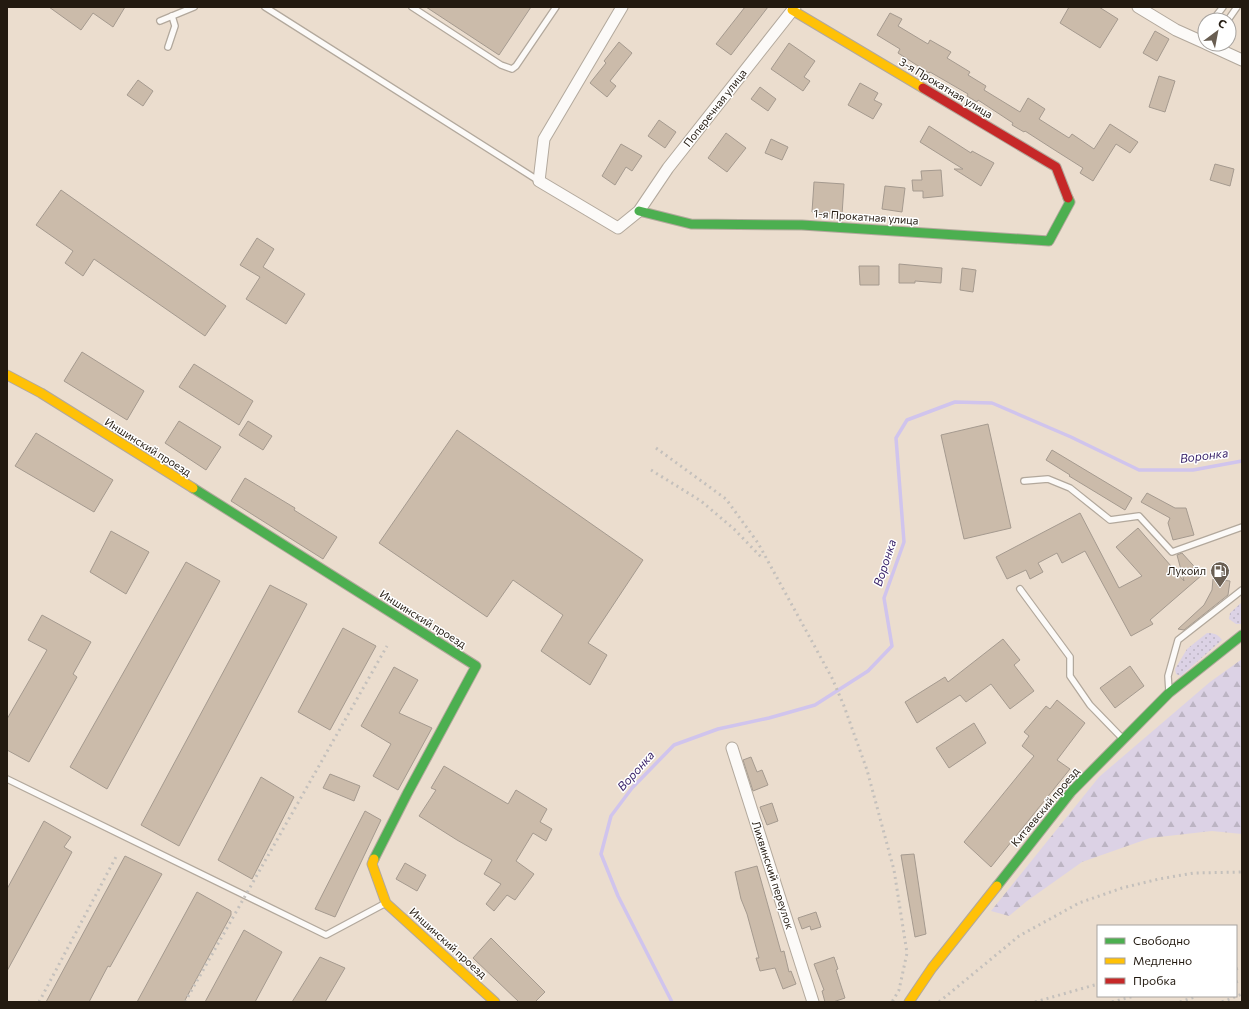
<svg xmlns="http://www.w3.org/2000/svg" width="1249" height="1009" font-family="Commissioner,sans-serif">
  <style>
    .grass { fill: url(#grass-dots) }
    .forest { fill: url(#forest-firs) }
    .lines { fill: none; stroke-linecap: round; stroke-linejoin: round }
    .stream { stroke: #d0c4ed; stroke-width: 3.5 }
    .building { fill: #cbbbaa; stroke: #a59a8f }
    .lane-casing { stroke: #b2a89c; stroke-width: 8 }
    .street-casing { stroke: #b2a89c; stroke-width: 13 }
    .fast-casing { stroke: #b2a89c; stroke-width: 11 }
    .slow-casing { stroke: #b2a89c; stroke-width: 11 }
    .jam-casing { stroke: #b2a89c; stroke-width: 11 }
    .lane { stroke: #fcfaf8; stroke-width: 5.5 }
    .street { stroke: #fcfaf8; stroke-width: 11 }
    .fast { stroke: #4caf50; stroke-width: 9 }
    .slow { stroke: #ffc107; stroke-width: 9 }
    .jam { stroke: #c62828; stroke-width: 9 }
    .rail { stroke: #c4c0bc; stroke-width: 3; stroke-dasharray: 2 4; stroke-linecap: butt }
    .labels { text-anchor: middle; stroke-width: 3; stroke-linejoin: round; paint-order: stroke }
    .street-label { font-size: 11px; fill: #231a10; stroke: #fff }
    .poi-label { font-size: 11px; fill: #231a10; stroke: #fff; text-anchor: end }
    .water-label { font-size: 12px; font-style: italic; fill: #351e66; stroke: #fff }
  </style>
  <defs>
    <pattern id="grass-dots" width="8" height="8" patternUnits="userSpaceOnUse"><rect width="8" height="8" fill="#dcd2e5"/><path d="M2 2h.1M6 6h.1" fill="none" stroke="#bcb4c3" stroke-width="1.8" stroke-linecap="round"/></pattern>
    <pattern id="forest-firs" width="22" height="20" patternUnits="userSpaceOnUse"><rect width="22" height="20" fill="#dcd2e5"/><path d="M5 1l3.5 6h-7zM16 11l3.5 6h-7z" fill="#bcb4c3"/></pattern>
  </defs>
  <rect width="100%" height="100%" fill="#ebddce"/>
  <g class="grass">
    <polygon points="1242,602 1242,624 1236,624 1229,619 1230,613"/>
    <path d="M 1207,633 C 1214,633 1218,634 1222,640 L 1181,676 L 1176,674 L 1175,669 L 1187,649 Z"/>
  </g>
  <polygon class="forest" points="1242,659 1242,834 1212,831 1150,838 1082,862 1027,901 1009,916 991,911 1099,777 1210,682"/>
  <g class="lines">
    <polyline class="stream" points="672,1002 618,896 601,854 611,816 632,788 674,745 718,729 769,718 815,705 868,671 892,646 884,598 904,542 896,438 907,420 955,402 992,403 1071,437 1139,470 1193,470 1242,461"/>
  </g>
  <g class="building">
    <polygon points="49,7 125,7 113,27 93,13 81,30"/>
    <polygon points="426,7 531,7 499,55"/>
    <polygon points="745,7 768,7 731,55 716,44"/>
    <polygon points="1069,7 1099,7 1118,19 1100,48 1060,23"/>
    <polygon points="890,13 902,19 898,26 928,44 930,40 951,52 947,58 970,72 968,75 986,86 984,90 1020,112 1028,98 1045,109 1039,119 1069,138 1072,134 1094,149 1110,124 1138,142 1130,153 1116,144 1093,181 1080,173 1083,168 1053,149 1025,131 1024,132 1012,125 1013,123 978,100 977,102 967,96 968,94 930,72 929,73 898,53 900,49 877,35"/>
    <polygon points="1155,31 1169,39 1157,61 1143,53"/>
    <polygon points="619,42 632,53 610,81 616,86 607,97 590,83 606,63 604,61"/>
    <polygon points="789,43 815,61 804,77 810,81 803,91 771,69"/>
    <polygon points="1159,76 1175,81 1165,112 1149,107"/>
    <polygon points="138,80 153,91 143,106 127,95"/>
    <polygon points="860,83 878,93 874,100 882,104 873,119 848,105"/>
    <polygon points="760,87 776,99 768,111 751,99"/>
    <polygon points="659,120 676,132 665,148 648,136"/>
    <polygon points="929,126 971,153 972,151 994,163 981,186 954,169 963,169 920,142"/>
    <polygon points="726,133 746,148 727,172 708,158"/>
    <polygon points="771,139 788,147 782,160 765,153"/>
    <polygon points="621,144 642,156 632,171 626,167 615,185 602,176"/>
    <polygon points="1215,164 1234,169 1230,186 1210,180"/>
    <polygon points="941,170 943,196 923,198 923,191 913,191 912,180 922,180 921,171"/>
    <polygon points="814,182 844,184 842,215 812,212"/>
    <polygon points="885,186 905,188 902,212 882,209"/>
    <polygon points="61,190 226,306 205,336 94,259 83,276 65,263 73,251 36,225"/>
    <polygon points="257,238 274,249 263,267 305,294 286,324 246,299 260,277 240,265"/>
    <polygon points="899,264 942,268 941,283 915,281 915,283 899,283"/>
    <polygon points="859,266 879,266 879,285 860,285"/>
    <polygon points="962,268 976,270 973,292 960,290"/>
    <polygon points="82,352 144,391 127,420 64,381"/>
    <polygon points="194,364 253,401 239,425 179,387"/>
    <polygon points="179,421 221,447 206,470 165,443"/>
    <polygon points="248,421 272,436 263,450 239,435"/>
    <polygon points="988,424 1011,528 964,539 941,435"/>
    <polygon points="457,430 643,560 588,643 607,655 590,685 541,651 563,615 513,580 487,617 379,543"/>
    <polygon points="36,433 113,480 94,512 15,466"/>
    <polygon points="1052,450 1132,498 1125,510 1069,476 1070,475 1046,460"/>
    <polygon points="245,478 295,508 294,510 337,537 323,559 231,501"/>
    <polygon points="1147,493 1175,508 1186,508 1194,535 1173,540 1168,523 1170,518 1141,502"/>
    <polygon points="1080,513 1119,588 1142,576 1116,547 1138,528 1184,581 1177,555 1182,553 1202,575 1150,620 1153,624 1131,636 1085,551 1062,563 1057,553 1038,563 1043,572 1030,579 1026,570 1007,579 996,557"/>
    <polygon points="111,531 149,552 126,594 90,572"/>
    <polygon points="186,562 220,581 107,789 70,767"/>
    <polygon points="1213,579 1230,581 1228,595 1184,630 1178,629 1204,605 1212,590"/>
    <polygon points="270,585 307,604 179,846 141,825"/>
    <polygon points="42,615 91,642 73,674 77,677 29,762 7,750 7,719 47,650 28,640"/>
    <polygon points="343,628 376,646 330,730 298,712"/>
    <polygon points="1003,639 1020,660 1014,665 1034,691 1010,709 991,684 966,702 960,695 917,723 905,702 945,677 948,682"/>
    <polygon points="1130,666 1144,686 1115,708 1100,688"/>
    <polygon points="394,667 418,680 399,713 432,728 398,790 373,776 391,744 361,726"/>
    <polygon points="1057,700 1085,723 1057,760 1070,769 991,867 964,842 1034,756 1022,746 1029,736 1024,732 1046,706 1050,709"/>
    <polygon points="974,723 986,743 949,768 936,748"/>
    <polygon points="751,757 757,772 762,770 768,785 753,791 743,760"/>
    <polygon points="444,766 508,804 516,790 547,809 540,822 552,829 546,841 533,833 516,861 534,874 515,900 507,895 494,911 486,904 501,884 484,874 492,860 457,840 419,816 436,790 431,788"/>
    <polygon points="330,774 360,786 354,801 323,788"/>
    <polygon points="261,777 294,797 252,879 218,860"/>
    <polygon points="772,803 778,821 767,825 760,807"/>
    <polygon points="365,811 381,820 335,917 315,909"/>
    <polygon points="44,821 71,837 64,847 72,852 7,971 7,889"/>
    <polygon points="914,854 926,934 915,937 901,855"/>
    <polygon points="125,856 162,874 110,967 108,966 89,1002 46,1002"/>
    <polygon points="405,863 426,875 417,891 396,879"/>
    <polygon points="757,866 781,952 784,951 789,972 791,971 796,984 783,989 775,968 760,971 756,958 759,958 747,914 741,899 735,872"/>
    <polygon points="197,892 231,911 231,915 184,1002 137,1002"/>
    <polygon points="816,912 821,927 811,930 810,926 802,929 798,918"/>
    <polygon points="244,930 282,952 255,1002 205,1002"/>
    <polygon points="491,938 545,992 535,1002 519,1002 473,958"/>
    <polygon points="320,957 345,968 325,1002 292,1002"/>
    <polygon points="834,957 838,969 836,970 845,998 833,1002 825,1002 822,991 824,990 814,964"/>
  </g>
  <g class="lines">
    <g class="lane-casing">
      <g id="lane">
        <polyline points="265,7 539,181"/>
        <polyline points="412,7 501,65 512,69 516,66 556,7"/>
        <polyline points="1213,20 1223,7"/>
        <polyline points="1228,20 1237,7"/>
        <polyline points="160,21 194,7"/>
        <polyline points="1199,40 1205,31"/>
        <polyline points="168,47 175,26 172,16"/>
        <polyline points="1024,481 1048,479 1070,488 1110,520 1139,516 1172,552 1242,527"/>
        <polyline points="1020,589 1070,657 1070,676 1090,705 1123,739"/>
        <polyline points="1169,691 1168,676 1178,640 1242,590"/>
        <polyline points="7,779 326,935 384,904"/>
      </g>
    </g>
    <g class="street-casing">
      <g id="street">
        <polyline points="622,7 544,139 539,181 618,228 639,211 668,168 795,7"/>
        <polyline points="1138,7 1176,30 1205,43"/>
        <polyline points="1207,44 1242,60"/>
        <polyline points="732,748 813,1002"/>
      </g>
    </g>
    <g class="fast-casing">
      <g id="fast">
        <polyline points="639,211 691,224 802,225 1049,241 1070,202 1068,198"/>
        <polyline points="193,488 476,666 407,794 374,859"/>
        <polyline points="997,886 1071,792 1169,693 1242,635"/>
      </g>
    </g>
    <g class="slow-casing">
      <g id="slow">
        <polyline points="792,10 923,88"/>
        <polyline points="7,375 41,393 193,488"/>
        <polyline points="374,859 372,864 386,903 495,1002"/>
        <polyline points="909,1002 932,968 997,886"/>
      </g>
    </g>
    <g class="jam-casing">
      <polyline id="jam" points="923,88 1056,167 1068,198"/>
    </g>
    <use href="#lane" class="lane"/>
    <use href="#street" class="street"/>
    <use href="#fast" class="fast"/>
    <use href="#slow" class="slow"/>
    <use href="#jam" class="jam"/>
    <g class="rail">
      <polyline points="656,448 726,499 758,543 832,678 844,706 867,770 894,870 907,953 899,990 892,1002"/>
      <polyline points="651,470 701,501 734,529 763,559"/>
      <polyline points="1236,969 1242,967"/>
      <polyline points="1236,982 1242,980"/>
      <polyline points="39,1002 117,855"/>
      <polyline points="185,1002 387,646"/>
      <polyline points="939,1002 1019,936 1079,903 1122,888 1159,879 1194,873 1242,872"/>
      <polyline points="1035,1002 1098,984"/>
      <polyline points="1112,1002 1134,996"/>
      <polyline points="1180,1002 1197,996"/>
      <polyline points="1222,1002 1242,994"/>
    </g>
  </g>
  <defs>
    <g id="fuel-pin" transform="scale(1)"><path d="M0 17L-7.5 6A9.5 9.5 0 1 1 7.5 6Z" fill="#695e52" stroke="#fff"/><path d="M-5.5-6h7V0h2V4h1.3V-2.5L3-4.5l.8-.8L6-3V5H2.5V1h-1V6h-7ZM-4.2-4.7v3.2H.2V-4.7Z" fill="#fff"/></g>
  </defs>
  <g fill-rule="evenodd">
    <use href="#fuel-pin" x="1220" y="571"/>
  </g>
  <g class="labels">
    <g class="street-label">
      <text transform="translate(946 88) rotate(31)" y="4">3-я Прокатная улица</text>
      <text transform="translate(715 108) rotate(-52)" y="4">Поперечная улица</text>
      <text transform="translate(866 217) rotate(4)" y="4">1-я Прокатная улица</text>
      <text transform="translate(148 447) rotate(32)" y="4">Иншинский проезд</text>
      <text transform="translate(423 619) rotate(32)" y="4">Иншинский проезд</text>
      <text transform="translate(1045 807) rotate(-50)" y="4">Китаевский проезд</text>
      <text transform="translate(773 875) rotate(72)" y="4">Лихвинский переулок</text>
      <text transform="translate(448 943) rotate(42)" y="4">Иншинский проезд</text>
    </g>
    <g class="poi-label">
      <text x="1206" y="575">Лукойл</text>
    </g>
    <g class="water-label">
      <text transform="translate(1204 456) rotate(-7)" y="4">Воронка</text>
      <text transform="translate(885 563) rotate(-72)" y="4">Воронка</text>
      <text transform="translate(636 771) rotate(-48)" y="4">Воронка</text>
    </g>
  </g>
  <rect width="1249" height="1009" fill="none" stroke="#231a10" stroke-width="16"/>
  <rect x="1097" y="925" width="140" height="72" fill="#ffffff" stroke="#a7a39f"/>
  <rect x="1105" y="938" width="20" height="6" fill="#4caf50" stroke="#a7a39f"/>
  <text x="1133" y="945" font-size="12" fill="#231a10">Свободно</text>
  <rect x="1105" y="958" width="20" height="6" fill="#ffc107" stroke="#a7a39f"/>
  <text x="1133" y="965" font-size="12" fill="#231a10">Медленно</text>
  <rect x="1105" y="978" width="20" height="6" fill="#c62828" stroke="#a7a39f"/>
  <text x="1133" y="985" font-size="12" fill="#231a10">Пробка</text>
  <g transform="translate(1217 32) rotate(32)"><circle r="19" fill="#ffffff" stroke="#a7a39f"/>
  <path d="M0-3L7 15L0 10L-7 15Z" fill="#695e52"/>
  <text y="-6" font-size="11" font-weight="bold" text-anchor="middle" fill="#231a10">С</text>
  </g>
</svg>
